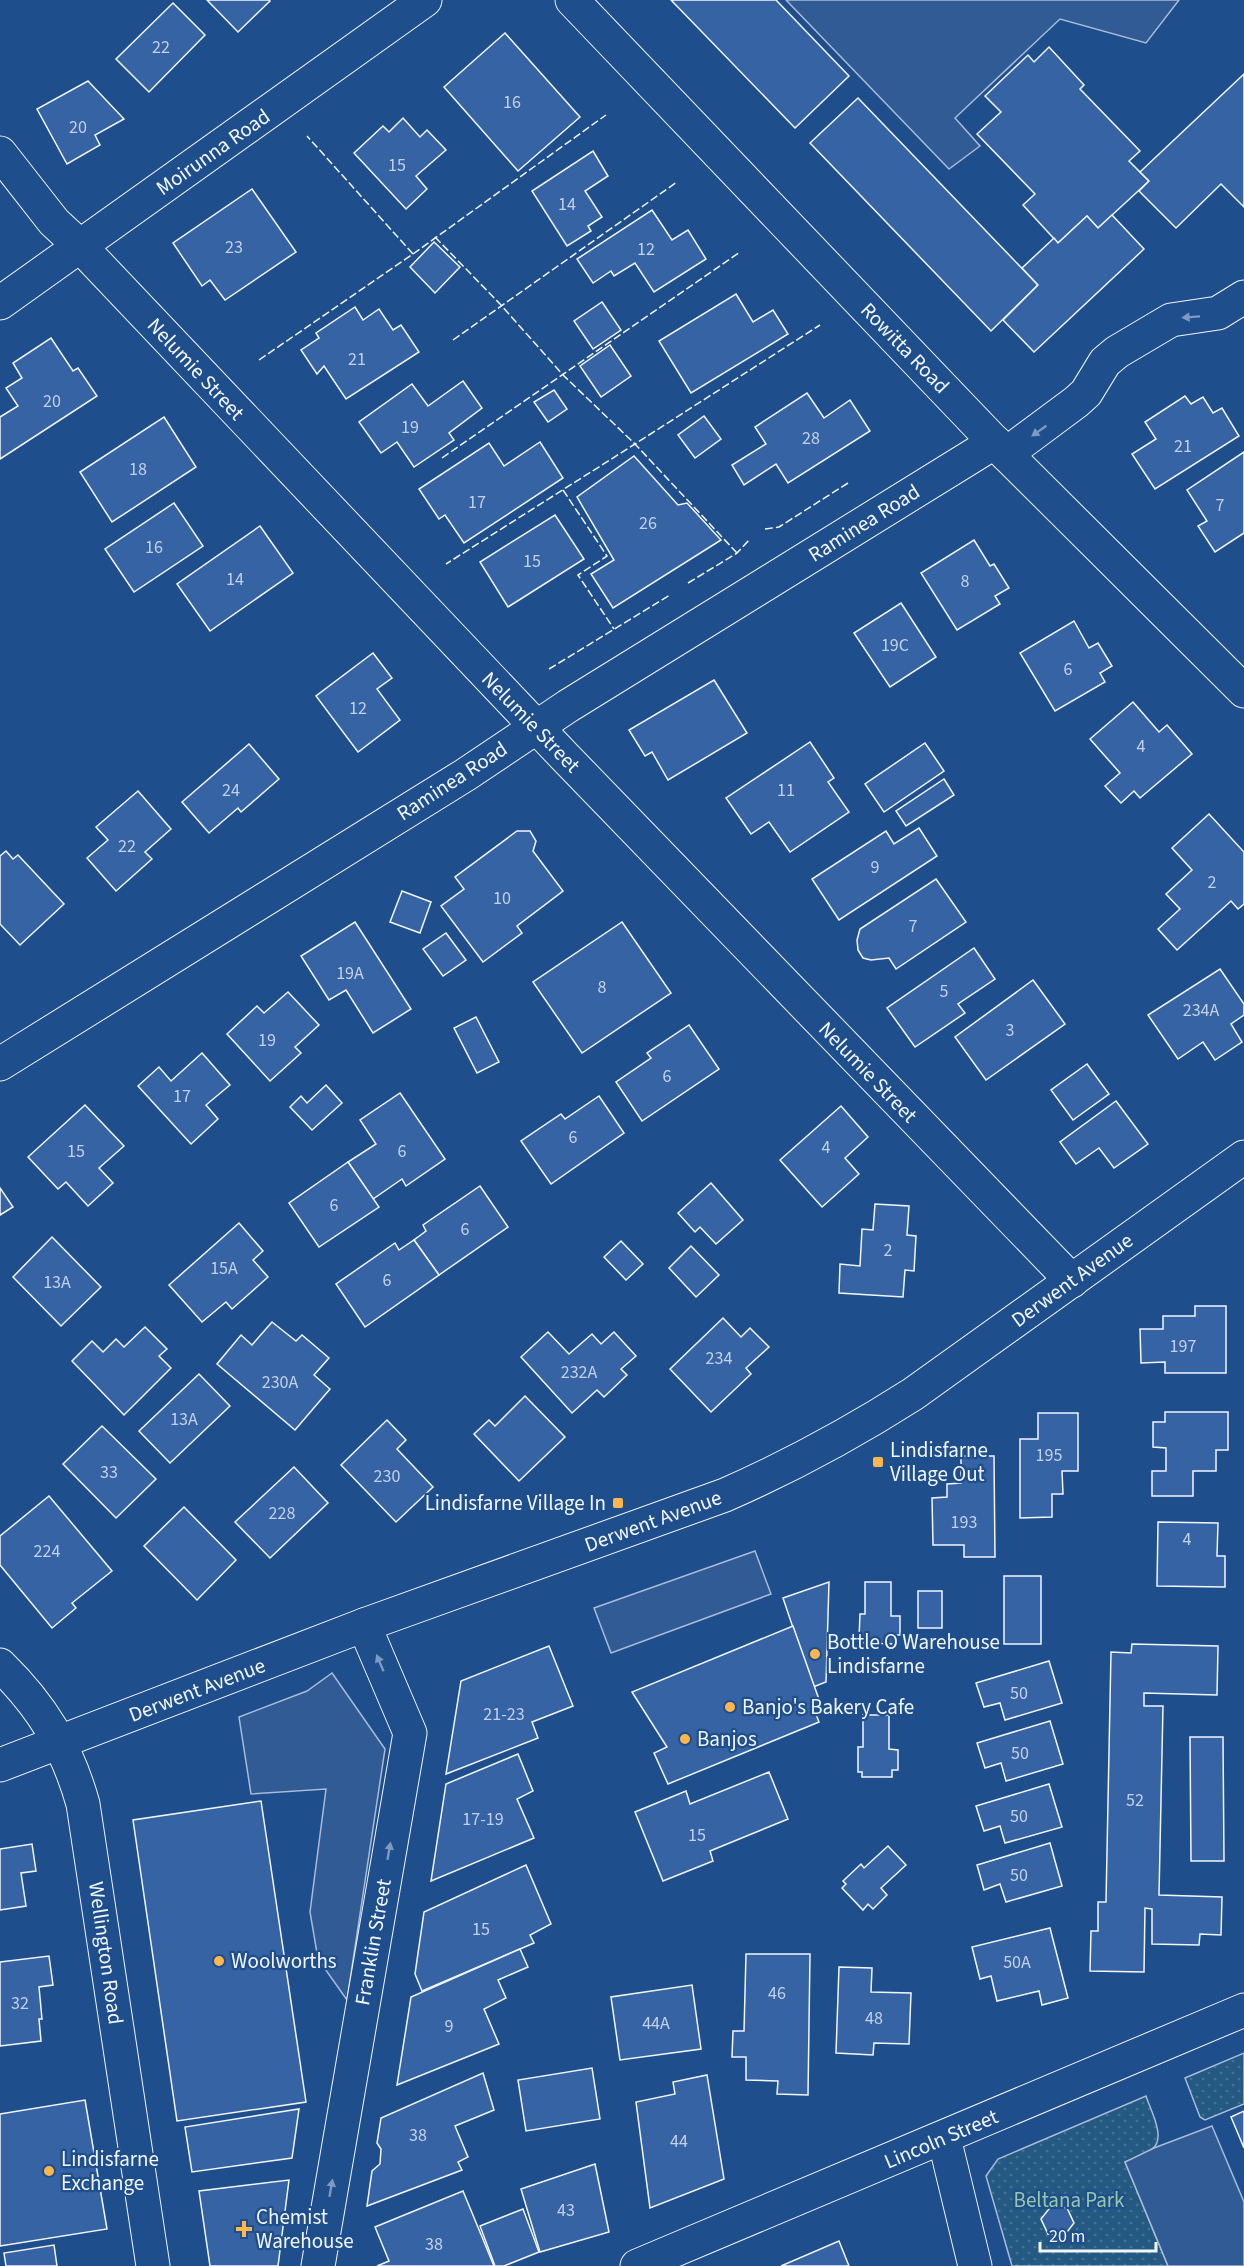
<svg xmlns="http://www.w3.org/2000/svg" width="1244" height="2266" font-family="'Source Sans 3',sans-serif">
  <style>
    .green { fill: url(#green-dots); stroke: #a8bbd7; stroke-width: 1.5 }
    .parking { fill: #305b95; stroke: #a8bbd7; stroke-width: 1.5 }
    .building { fill: #3563a3; stroke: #f2f6ff; stroke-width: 1.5 }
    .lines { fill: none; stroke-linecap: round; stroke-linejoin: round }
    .minor-casing { stroke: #f2f6ff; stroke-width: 35 }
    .minor { stroke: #1f4e8c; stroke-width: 33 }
    .fence { stroke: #f2f6ff; stroke-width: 1.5; stroke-dasharray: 8 3; stroke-linecap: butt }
    .oneway { fill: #7e9ac0 }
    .poi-dot { fill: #ffb74d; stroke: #1f4e8c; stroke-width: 2 }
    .labels { text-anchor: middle; stroke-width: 4.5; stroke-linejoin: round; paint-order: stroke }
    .number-label { font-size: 18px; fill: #c3d1e8 }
    .street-label { font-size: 21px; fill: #f2f6ff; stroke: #1f4e8c }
    .poi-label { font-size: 21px; fill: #f2f6ff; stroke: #1f4e8c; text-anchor: start }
    .park-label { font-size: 21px; fill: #97c8a6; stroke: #1f4e8c }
  </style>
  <defs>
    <pattern id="green-dots" width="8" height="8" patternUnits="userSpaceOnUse" patternTransform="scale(1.5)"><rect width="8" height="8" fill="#245a82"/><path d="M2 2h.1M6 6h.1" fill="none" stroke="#447295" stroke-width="1.8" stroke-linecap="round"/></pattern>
  </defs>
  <rect width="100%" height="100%" fill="#1f4e8c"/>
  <g class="green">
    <polygon points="1244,2053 1244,2104 1205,2120 1200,2117 1185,2078"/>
    <path d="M 1146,2096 C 1150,2109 1167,2139 1152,2149 C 1144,2155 1134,2158 1125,2162 L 1168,2266 L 1012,2266 L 986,2176 L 998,2159 Z"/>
  </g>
  <g class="parking">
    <polygon points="786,0 1179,0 1146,43 1060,19 955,118 980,146 949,169"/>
    <polygon points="755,1551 771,1594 611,1653 594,1608"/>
    <polygon points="332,1673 385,1749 347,2000 318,1959 310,1912 326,1789 251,1794 239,1717 307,1691"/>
    <polygon points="1212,2126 1244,2202 1244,2266 1168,2266 1125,2162 1154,2148"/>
  </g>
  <g class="building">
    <polygon points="207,0 269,0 270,1 238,32"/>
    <polygon points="671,0 776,0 849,76 795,128"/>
    <polygon points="173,3 205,35 149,92 116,59"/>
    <polygon points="505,33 580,117 518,171 444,87"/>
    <polygon points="1049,47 1084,85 1080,89 1140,151 1129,161 1149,181 1098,228 1087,216 1058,243 1023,205 1035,194 977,134 1001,112 985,96 1028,55 1034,62"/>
    <polygon points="1244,74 1244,207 1221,184 1176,228 1139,191 1149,181 1140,172"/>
    <polygon points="88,81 124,119 95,135 100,145 67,164 37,109"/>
    <polygon points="858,98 1038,285 991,331 810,143"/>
    <polygon points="403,118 420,137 427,130 446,150 416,176 427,189 406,209 354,153 383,126 389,132"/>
    <polygon points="593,151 608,176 585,191 602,217 588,226 591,231 567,246 532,191"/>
    <polygon points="252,189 296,252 225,300 210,280 202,286 173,243"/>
    <polygon points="652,210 672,240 688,230 706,259 654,292 635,263 614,276 611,271 593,283 577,259"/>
    <polygon points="1112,215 1144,249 1034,352 1003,320 1038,285 1022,268 1054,238 1058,243 1087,216 1098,228"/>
    <polygon points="434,242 460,267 435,293 410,267"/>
    <polygon points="736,294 753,322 773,310 788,334 691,393 659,341"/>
    <polygon points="602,302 621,330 593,349 574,321"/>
    <polygon points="355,307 363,320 379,309 393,330 401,325 419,352 346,399 324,366 317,374 301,350 319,338 316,333"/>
    <polygon points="51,338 73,371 78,368 97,396 0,459 0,417 18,406 6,388 22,378 13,363"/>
    <polygon points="610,345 631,376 601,397 580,366"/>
    <polygon points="463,381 482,408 449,433 454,440 414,467 397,442 381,453 359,422 412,384 428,406"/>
    <polygon points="554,390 567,409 548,422 534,402"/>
    <polygon points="807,393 824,418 850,400 870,431 788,483 776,464 744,485 732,465 766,444 755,427"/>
    <polygon points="1185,396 1191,404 1203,397 1213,413 1222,408 1239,436 1155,489 1132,454 1156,439 1145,422"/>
    <polygon points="704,416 721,439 695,458 678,435"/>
    <polygon points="164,417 196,467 112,522 80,472"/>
    <polygon points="540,442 563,478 464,543 445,515 439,519 419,489 489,443 504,466"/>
    <polygon points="1244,452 1244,533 1215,552 1198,526 1207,521 1187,490"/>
    <polygon points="634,456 678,505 687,503 721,540 613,608 591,574 614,560 577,497"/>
    <polygon points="174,503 203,546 134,592 105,549"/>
    <polygon points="555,515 584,559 508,607 480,562"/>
    <polygon points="260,526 293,573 210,631 177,584"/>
    <polygon points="974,540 990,566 994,564 1009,588 995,596 1000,604 957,630 921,573"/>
    <polygon points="901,603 936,657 890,687 854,633"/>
    <polygon points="1074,621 1089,648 1098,643 1112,666 1100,673 1105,682 1055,711 1020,653"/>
    <polygon points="373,653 392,678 377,689 400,720 358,752 316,696"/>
    <polygon points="714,680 747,733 668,780 652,752 645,756 629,730"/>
    <polygon points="1133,702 1159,732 1167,725 1192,754 1140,798 1134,791 1121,803 1105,786 1120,773 1090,739"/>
    <polygon points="810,742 834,778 828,782 849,812 790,852 769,822 751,834 726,798"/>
    <polygon points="925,743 944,771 884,812 865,784"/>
    <polygon points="249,744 279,779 241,812 238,808 209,833 182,802"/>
    <polygon points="944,779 954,795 906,826 896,811"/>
    <polygon points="138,791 171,829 145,852 152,859 116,891 87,858 108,840 96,827"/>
    <polygon points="1209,814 1244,852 1244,904 1238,909 1231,901 1177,950 1158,929 1180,909 1166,894 1192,870 1172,848"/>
    <polygon points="919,828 937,856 839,920 812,879 886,831 894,844"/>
    <polygon points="517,831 530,831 536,841 533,851 563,891 517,926 522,933 483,962 441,906 464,889 455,877"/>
    <polygon points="6,851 13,859 18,855 64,904 20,945 0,924 0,856"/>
    <polygon points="936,879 966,922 896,969 889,958 871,960 863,958 858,950 857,940 860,929"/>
    <polygon points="402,891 431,902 420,933 390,922"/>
    <polygon points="355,922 411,1009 373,1033 346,990 329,1000 301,956"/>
    <polygon points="622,922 671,993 582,1053 533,982"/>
    <polygon points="446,933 466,960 443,976 423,949"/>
    <polygon points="974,948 995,979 958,1004 965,1013 915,1047 887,1008"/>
    <polygon points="1220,969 1244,1004 1244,1015 1231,1024 1242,1042 1215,1060 1203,1042 1178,1059 1148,1015"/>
    <polygon points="1033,980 1065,1024 986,1080 955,1037"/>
    <polygon points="288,992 319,1025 295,1047 301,1053 270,1081 227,1034 257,1006 264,1013"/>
    <polygon points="476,1017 499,1062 477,1073 454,1028"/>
    <polygon points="689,1025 719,1069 642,1121 616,1082 651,1058 647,1053"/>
    <polygon points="202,1053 230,1085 206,1105 218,1119 191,1144 138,1086 159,1067 171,1081"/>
    <polygon points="1087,1064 1109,1094 1073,1120 1051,1090"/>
    <polygon points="326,1085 342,1103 312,1130 290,1107 301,1096 307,1103"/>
    <polygon points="400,1093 445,1159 406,1186 402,1179 373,1199 348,1162 376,1144 360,1120"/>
    <polygon points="599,1096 624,1133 551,1184 521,1141 561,1114 565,1119"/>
    <polygon points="1116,1101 1148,1144 1114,1168 1099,1148 1076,1164 1060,1142"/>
    <polygon points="85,1105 124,1146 99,1168 113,1183 88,1206 66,1182 58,1189 28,1157"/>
    <polygon points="841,1106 868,1137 845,1158 859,1174 822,1207 780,1160"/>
    <polygon points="348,1162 379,1207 319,1247 289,1203"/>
    <polygon points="711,1183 743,1220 716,1244 700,1227 695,1232 678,1213"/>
    <polygon points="480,1186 508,1227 439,1275 414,1240 426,1231 423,1225"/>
    <polygon points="0,1188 13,1207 0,1215"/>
    <polygon points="875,1204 909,1206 907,1235 916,1236 914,1271 905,1270 903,1297 839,1293 840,1264 860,1266 862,1229 873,1230"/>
    <polygon points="239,1223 263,1251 253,1260 268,1277 232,1309 226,1302 202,1322 169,1285"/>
    <polygon points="52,1237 101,1287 61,1326 13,1277"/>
    <polygon points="414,1240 439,1275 365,1327 336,1284 395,1243 399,1250"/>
    <polygon points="621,1241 643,1264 626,1280 604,1257"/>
    <polygon points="691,1246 719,1275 696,1297 669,1268"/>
    <polygon points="1195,1306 1226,1306 1226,1373 1165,1373 1165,1362 1141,1363 1140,1329 1163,1329 1163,1316 1195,1316"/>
    <polygon points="723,1318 741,1337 750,1328 769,1347 746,1368 751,1374 711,1412 670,1369"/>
    <polygon points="272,1322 296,1341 302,1335 329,1358 314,1375 330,1389 295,1430 217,1364 241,1335 252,1345"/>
    <polygon points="145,1327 167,1349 159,1356 171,1368 124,1415 72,1361 92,1341 103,1352 116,1339 124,1347"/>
    <polygon points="548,1332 569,1354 592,1334 601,1344 614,1332 636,1356 621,1369 627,1375 604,1397 597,1390 572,1413 521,1357"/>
    <polygon points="199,1374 230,1406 170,1463 139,1431"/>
    <polygon points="525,1396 565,1437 519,1481 474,1434 489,1420 495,1426"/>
    <polygon points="1165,1412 1228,1412 1228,1450 1216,1450 1216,1471 1193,1471 1193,1496 1152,1496 1152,1471 1166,1471 1166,1448 1153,1447 1153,1422 1165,1422"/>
    <polygon points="1038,1413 1078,1413 1078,1471 1062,1471 1063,1494 1052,1494 1052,1517 1020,1518 1020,1439 1038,1439"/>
    <polygon points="387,1420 406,1440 397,1449 433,1487 396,1522 341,1465"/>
    <polygon points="102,1426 156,1479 116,1518 63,1464"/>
    <polygon points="961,1456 994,1456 995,1557 964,1557 964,1545 933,1545 932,1498 947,1497 947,1484 961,1483"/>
    <polygon points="294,1467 328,1503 270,1558 235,1522"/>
    <polygon points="49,1496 112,1571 72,1603 76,1608 52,1628 0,1565 0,1536"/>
    <polygon points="184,1507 236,1560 197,1600 144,1546"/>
    <polygon points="1158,1522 1218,1523 1217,1556 1225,1556 1225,1587 1157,1586"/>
    <rect x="1004" y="1576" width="37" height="68"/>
    <polygon points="829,1582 826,1682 813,1687 783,1598"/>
    <polygon points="865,1582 891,1582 891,1616 900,1616 900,1635 894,1635 894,1644 864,1643 864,1638 859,1638 860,1614 865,1614"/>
    <rect x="918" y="1591" width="24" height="37"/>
    <polygon points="793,1626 821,1705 814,1709 819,1722 668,1784 654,1753 667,1747 632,1692"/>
    <polygon points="1132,1644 1218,1646 1217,1695 1144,1693 1144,1706 1163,1706 1159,1895 1222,1897 1221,1935 1200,1934 1199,1945 1152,1944 1152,1909 1145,1908 1144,1972 1090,1971 1091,1931 1098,1931 1098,1902 1106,1902 1111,1652 1131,1653"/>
    <polygon points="549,1646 573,1706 532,1722 538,1738 446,1774 461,1681"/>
    <polygon points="1049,1661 1062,1703 1005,1720 1000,1703 984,1707 976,1683"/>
    <polygon points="863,1715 889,1715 889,1749 898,1750 898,1770 892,1770 892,1777 862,1777 862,1772 858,1772 858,1747 863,1747"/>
    <polygon points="1050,1721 1063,1764 1006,1781 1001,1763 985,1768 977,1743"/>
    <polygon points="1190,1737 1223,1737 1224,1861 1191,1861"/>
    <polygon points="518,1754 533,1791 517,1799 534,1838 431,1881 446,1784"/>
    <polygon points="769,1772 788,1819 710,1851 713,1861 663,1881 635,1812 686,1791 690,1804"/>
    <polygon points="1049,1784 1062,1827 1005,1843 1000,1826 984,1831 976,1806"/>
    <polygon points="261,1801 306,2102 177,2121 133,1820"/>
    <polygon points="1050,1843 1062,1886 1006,1902 1000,1884 984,1890 977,1865"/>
    <polygon points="32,1844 36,1871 21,1873 26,1906 0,1910 0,1849"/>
    <polygon points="888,1846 906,1865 881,1888 887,1895 873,1909 868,1904 863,1910 842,1888 846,1884 843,1881 861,1864 864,1868"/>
    <polygon points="526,1865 551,1924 530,1935 534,1943 422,1991 415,1974 424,1912"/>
    <polygon points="1050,1928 1068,1998 1042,2005 1039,1991 997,2001 991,1976 980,1979 972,1947"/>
    <polygon points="520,1949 528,1967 498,1980 506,1998 484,2009 499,2044 397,2085 411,1997"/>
    <polygon points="746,1954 810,1954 808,2095 777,2094 778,2081 746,2080 746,2057 732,2057 733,2031 744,2031"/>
    <polygon points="49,1956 53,1985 39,1987 42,2019 39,2019 41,2041 0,2046 0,1962"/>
    <polygon points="839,1967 872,1968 871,1992 911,1993 909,2044 874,2043 873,2055 836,2053"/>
    <polygon points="692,1985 701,2049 620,2060 611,1997"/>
    <polygon points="592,2068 600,2119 526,2131 518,2080"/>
    <polygon points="483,2073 494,2110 455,2126 468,2157 458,2162 462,2170 367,2206 372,2171 380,2164 381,2149 377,2143 381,2118"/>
    <polygon points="707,2075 724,2179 650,2208 636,2102 675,2094 673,2082"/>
    <polygon points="85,2100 107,2229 0,2246 0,2114"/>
    <polygon points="299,2109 292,2158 192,2172 185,2127"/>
    <polygon points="1244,2111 1244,2148 1231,2117"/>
    <polygon points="595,2164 609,2232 540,2252 521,2189"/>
    <polygon points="289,2180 278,2266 210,2266 199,2191"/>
    <polygon points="463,2191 494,2266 377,2266 389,2261 375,2227"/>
    <polygon points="1052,2205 1067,2208 1074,2223 1064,2236 1048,2234 1041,2219"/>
    <polygon points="523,2209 539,2252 504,2266 495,2266 480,2226"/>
    <polygon points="839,2241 849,2266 781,2266"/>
    <polygon points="54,2245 57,2266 6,2266 4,2253"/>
  </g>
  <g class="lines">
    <g class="minor-casing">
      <g id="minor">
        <polyline points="572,0 1006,454 1244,691"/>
        <polyline points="0,153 54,222 80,246 565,757 1072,1281"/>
        <polyline points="0,303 425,0"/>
        <polyline points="1006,454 1076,402 1086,393 1105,362 1117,352 1171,320 1218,313 1244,297"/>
        <polyline points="0,1064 465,775 568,706 995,442"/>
        <path d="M 0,1665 C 42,1706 67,1747 83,1804 L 153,2266"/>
        <path d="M 0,1765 L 364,1625 L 725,1495 C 791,1466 852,1433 913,1394 L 1244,1157"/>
        <polyline points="944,2138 975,2266"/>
        <polyline points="318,2266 410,1733 364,1625"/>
        <polyline points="637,2266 1244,2010"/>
      </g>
    </g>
    <use href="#minor" class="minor"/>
    <g class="fence">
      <polyline points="435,237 501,305 563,375 635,444 446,564"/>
      <polyline points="413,254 606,115"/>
      <polyline points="453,340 677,182"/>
      <polyline points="259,360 413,254 307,136"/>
      <polyline points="442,458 740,252"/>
      <polyline points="563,490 607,556 578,575 614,629"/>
      <polyline points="765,529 779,527 848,483"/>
      <polyline points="737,553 635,444 820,325"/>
      <polyline points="688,583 737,553 750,539"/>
      <polyline points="549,669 670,595"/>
    </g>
  </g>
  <defs><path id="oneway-solid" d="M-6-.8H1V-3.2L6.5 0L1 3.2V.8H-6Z" transform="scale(1.5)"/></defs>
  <g class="oneway">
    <use href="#oneway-solid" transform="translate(1191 317) rotate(176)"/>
    <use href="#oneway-solid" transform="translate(1039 431) rotate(145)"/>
    <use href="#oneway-solid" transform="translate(380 1663) rotate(-113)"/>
    <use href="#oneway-solid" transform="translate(389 1851) rotate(-80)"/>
    <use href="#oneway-solid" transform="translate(331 2188) rotate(-80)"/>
  </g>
  <g class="poi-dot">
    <rect x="872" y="1456" width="12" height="12" rx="3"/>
    <rect x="612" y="1497" width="12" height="12" rx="3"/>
    <circle cx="815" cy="1654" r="6"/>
    <circle cx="730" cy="1707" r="6"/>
    <circle cx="685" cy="1739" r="6"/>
    <circle cx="219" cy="1961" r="6"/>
    <circle cx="49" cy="2171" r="6"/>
    <path d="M241 2220h6v6h6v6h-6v6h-6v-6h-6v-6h6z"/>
  </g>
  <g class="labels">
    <g class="number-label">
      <text x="161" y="53">22</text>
      <text x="512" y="108">16</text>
      <text x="78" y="133">20</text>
      <text x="397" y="171">15</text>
      <text x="567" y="210">14</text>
      <text x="234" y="253">23</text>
      <text x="646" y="255">12</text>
      <text x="357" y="365">21</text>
      <text x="52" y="407">20</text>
      <text x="410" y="433">19</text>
      <text x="811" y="444">28</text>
      <text x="1183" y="452">21</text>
      <text x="138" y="475">18</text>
      <text x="477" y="508">17</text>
      <text x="1220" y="511">7</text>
      <text x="648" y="529">26</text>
      <text x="154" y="553">16</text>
      <text x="532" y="567">15</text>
      <text x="235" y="585">14</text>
      <text x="965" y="587">8</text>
      <text x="895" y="651">19C</text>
      <text x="1068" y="675">6</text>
      <text x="358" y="714">12</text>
      <text x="1141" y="752">4</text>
      <text x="231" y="796">24</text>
      <text x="786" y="796">11</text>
      <text x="127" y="852">22</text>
      <text x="875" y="873">9</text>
      <text x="1212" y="888">2</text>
      <text x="502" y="904">10</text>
      <text x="913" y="932">7</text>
      <text x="350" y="979">19A</text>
      <text x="602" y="993">8</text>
      <text x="944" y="997">5</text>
      <text x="1201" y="1016">234A</text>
      <text x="1010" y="1036">3</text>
      <text x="267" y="1046">19</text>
      <text x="667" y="1082">6</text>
      <text x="182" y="1102">17</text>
      <text x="573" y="1143">6</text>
      <text x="826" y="1153">4</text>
      <text x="76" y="1157">15</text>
      <text x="402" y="1157">6</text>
      <text x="334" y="1211">6</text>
      <text x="465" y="1235">6</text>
      <text x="888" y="1256">2</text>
      <text x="224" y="1274">15A</text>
      <text x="387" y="1286">6</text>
      <text x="57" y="1288">13A</text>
      <text x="1183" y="1352">197</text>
      <text x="719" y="1364">234</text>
      <text x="579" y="1378">232A</text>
      <text x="280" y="1388">230A</text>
      <text x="184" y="1425">13A</text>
      <text x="1049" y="1461">195</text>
      <text x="109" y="1478">33</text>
      <text x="387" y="1482">230</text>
      <text x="282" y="1519">228</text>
      <text x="964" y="1528">193</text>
      <text x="1187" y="1545">4</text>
      <text x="47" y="1557">224</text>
      <text x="1019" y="1699">50</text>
      <text x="504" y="1720">21-23</text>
      <text x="1020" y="1759">50</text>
      <text x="1135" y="1806">52</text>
      <text x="1019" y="1822">50</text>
      <text x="483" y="1825">17-19</text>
      <text x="697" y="1841">15</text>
      <text x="1019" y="1881">50</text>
      <text x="481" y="1935">15</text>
      <text x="1017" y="1968">50A</text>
      <text x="777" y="1999">46</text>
      <text x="20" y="2009">32</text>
      <text x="874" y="2024">48</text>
      <text x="656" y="2029">44A</text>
      <text x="449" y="2032">9</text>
      <text x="418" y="2141">38</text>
      <text x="679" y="2147">44</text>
      <text x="566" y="2216">43</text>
      <text x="434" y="2250">38</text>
    </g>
    <g class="street-label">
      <text transform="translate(213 152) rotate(-35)" y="7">Moirunna Road</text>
      <text transform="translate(905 348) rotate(46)" y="7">Rowitta Road</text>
      <text transform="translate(196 369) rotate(47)" y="7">Nelumie Street</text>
      <text transform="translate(864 523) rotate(-32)" y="7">Raminea Road</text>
      <text transform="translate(531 722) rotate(46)" y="7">Nelumie Street</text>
      <text transform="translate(452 781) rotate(-33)" y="7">Raminea Road</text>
      <text transform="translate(868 1072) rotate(46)" y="7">Nelumie Street</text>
      <text transform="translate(1072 1280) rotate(-36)" y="7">Derwent Avenue</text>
      <text transform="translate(653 1521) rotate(-20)" y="7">Derwent Avenue</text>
      <text transform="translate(197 1690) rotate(-21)" y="7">Derwent Avenue</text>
      <text transform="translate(373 1942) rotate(-80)" y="7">Franklin Street</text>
      <text transform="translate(106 1953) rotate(82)" y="7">Wellington Road</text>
      <text transform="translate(941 2139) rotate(-23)" y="7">Lincoln Street</text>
    </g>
    <g class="poi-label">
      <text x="890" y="1457">Lindisfarne<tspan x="890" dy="24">Village Out</tspan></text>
      <text x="606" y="1510" text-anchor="end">Lindisfarne Village In</text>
      <text x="827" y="1649">Bottle O Warehouse<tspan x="827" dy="24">Lindisfarne</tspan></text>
      <text x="742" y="1714">Banjo's Bakery Cafe</text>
      <text x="697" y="1746">Banjos</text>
      <text x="231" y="1968">Woolworths</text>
      <text x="61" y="2166">Lindisfarne<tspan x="61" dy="24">Exchange</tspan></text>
      <text x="256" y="2224">Chemist<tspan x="256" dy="24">Warehouse</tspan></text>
    </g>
    <g class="park-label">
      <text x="1069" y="2207">Beltana Park</text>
    </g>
  </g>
  <path d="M1040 2242v9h116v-9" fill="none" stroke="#f2f6ff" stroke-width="3"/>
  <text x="1049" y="2242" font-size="18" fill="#f2f6ff" stroke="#1f4e8c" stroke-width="4.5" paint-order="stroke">20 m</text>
</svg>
